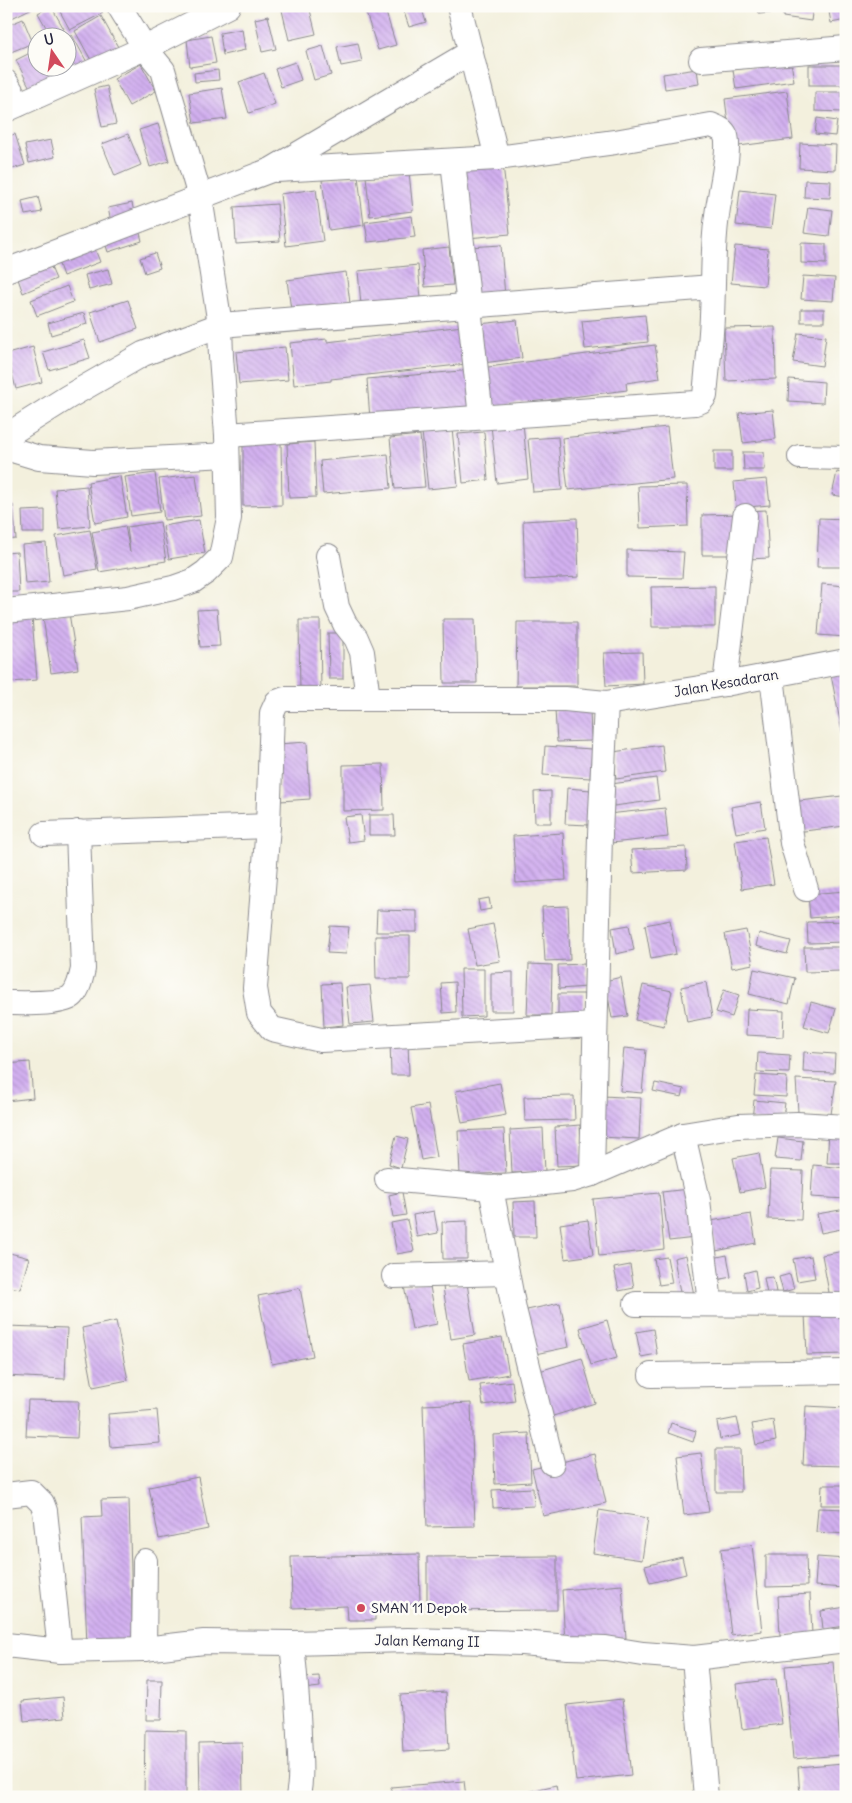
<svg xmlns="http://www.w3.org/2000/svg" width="852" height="1803" font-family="Delius,sans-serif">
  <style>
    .building { fill: url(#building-back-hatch) }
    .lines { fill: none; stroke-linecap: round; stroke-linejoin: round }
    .street-casing { stroke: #8a898c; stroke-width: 26 }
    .street { stroke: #fff; stroke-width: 24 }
    .poi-dot { fill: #d1495b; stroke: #fdfcf7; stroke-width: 2 }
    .labels { text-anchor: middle; stroke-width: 5; stroke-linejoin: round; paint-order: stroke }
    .street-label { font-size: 14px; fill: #22223b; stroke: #fdfcf7 }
    .poi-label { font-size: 14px; fill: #22223b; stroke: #fdfcf7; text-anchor: start }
  </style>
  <defs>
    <pattern id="building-back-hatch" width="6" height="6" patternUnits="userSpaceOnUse" patternTransform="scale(1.25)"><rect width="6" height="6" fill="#d2b0ef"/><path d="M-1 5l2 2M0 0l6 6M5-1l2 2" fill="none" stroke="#b497ce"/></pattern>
  </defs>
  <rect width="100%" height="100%" fill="#fdfcf7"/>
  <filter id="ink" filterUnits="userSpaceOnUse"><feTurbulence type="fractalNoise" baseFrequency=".02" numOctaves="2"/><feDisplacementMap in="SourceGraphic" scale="10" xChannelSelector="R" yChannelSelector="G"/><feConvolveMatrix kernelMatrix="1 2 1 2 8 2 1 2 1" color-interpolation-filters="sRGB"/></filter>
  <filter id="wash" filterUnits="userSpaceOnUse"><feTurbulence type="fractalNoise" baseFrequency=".0096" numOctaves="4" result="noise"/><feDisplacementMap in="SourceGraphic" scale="20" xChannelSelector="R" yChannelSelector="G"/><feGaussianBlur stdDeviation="1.12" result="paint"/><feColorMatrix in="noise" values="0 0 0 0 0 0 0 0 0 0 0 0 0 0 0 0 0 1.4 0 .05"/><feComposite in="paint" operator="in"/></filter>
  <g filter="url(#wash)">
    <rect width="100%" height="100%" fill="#f3f0dd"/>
    <g id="blocks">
      <g class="building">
        <polygon points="6,6 32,6 32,8 8,20 6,16"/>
        <polygon points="51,6 64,29 51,36 38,13"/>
        <polygon points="57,6 99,6 103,13 70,30"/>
        <polygon points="281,6 309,6 316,34 289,40"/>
        <polygon points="379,6 384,6 396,45 378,50 365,10"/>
        <polygon points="402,6 421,6 426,22 409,27"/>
        <polygon points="758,6 779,6 779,12 759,14"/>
        <polygon points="784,6 813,6 811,21 783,17"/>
        <polygon points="828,6 846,6 846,20 831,23"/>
        <polygon points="101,16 118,47 92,62 75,31"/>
        <polygon points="268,16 276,49 262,52 255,19"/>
        <polygon points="23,19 33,43 6,54 6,26"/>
        <polygon points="242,29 245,50 223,55 220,33"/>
        <polygon points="72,35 88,64 75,71 68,58 68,37"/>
        <polygon points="211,36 216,63 190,67 187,40"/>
        <polygon points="358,43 362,62 341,66 337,47"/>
        <polygon points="323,46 331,75 314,80 306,51"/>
        <polygon points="38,49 38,68 66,68 68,72 31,90 16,60"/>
        <polygon points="295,62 301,80 281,87 275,69"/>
        <polygon points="791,62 794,81 736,89 733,70"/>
        <polygon points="141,64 156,91 129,106 114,79"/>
        <rect x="809" y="65" width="37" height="20"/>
        <polygon points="697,69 699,84 665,89 663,74"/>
        <polygon points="218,70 219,80 195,82 194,73"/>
        <polygon points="264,73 275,104 249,113 239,82"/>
        <polygon points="107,86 116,124 102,127 94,89"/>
        <polygon points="222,88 227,119 194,123 189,93"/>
        <polygon points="787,91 793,139 731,147 725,99"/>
        <polygon points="815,92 842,92 842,112 815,111"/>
        <polygon points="817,118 837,121 835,136 815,134"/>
        <polygon points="158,124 169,161 150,167 139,130"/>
        <polygon points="15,134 25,165 6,171 6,137"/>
        <polygon points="128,134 141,165 115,176 102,144"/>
        <polygon points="51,140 55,157 29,163 25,145"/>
        <polygon points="800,143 836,145 835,170 799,168"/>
        <polygon points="503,163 510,234 468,238 461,167"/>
        <polygon points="409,172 413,211 370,216 366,176"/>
        <polygon points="358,176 364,225 329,230 322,180"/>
        <polygon points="805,180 831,181 830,198 804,197"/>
        <polygon points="316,189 323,241 286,246 280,194"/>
        <polygon points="740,190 775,194 771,229 736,225"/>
        <polygon points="38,197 42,212 25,215 22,201"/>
        <polygon points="132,203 135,217 111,222 108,208"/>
        <polygon points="277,204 280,241 236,244 234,207"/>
        <polygon points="808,207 832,210 829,236 804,233"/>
        <polygon points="412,216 415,237 368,242 365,222"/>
        <polygon points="138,225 142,241 108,252 103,236"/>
        <polygon points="91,239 100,262 63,276 55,253"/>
        <polygon points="801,243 826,244 826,264 801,263"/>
        <polygon points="501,245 505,297 473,299 469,247"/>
        <polygon points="735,246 768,249 765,286 731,283"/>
        <polygon points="449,247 453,285 425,287 422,250"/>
        <polygon points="155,253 160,268 145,273 140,258"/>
        <polygon points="50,265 56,279 23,293 18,279"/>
        <polygon points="418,265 421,298 361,305 358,271"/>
        <polygon points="108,269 112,284 89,290 85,275"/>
        <polygon points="346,272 350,303 291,310 287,280"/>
        <polygon points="803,276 835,278 833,301 801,299"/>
        <polygon points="67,286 73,302 37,316 31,300"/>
        <polygon points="128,300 138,329 100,342 90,312"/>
        <rect x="801" y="309" width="23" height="13"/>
        <polygon points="84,313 87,324 51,335 48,323"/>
        <polygon points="645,315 648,342 585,349 582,321"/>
        <polygon points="517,320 522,358 483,363 479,324"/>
        <polygon points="463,326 467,364 331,379 331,381 294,385 290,343 327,339 327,342"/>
        <polygon points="775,327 776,379 726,381 724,328"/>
        <polygon points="798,333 826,336 822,366 793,362"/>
        <polygon points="84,340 90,358 49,370 43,352"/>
        <polygon points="655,345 660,378 626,383 627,390 486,408 481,368"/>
        <polygon points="33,347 42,382 16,389 7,354"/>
        <polygon points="285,347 288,380 239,384 236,352"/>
        <polygon points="472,370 475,409 370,419 367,379"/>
        <polygon points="789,379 824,382 823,403 788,401"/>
        <polygon points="773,410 776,439 743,443 739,413"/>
        <polygon points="523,422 528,479 497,483 491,425"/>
        <polygon points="667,427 673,479 568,490 562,438"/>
        <polygon points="452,429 458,486 428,489 422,432"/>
        <polygon points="484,432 488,480 463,483 458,434"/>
        <polygon points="420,435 425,487 395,489 390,438"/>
        <polygon points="558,437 562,490 533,492 528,439"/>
        <polygon points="243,442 281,442 282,505 243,506"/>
        <polygon points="314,442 316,497 289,498 287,444"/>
        <rect x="714" y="451" width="18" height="20"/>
        <polygon points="743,452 764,452 765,470 744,470"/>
        <polygon points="388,454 391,488 323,494 320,461"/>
        <polygon points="837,472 846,474 846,497 832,495"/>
        <polygon points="155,473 160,512 131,516 125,477"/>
        <polygon points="196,475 201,516 164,520 159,479"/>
        <polygon points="120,476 127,517 95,523 88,482"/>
        <polygon points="767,479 770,505 736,508 734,482"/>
        <polygon points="687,485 688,526 640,528 638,486"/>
        <polygon points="87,486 90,526 59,529 55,489"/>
        <polygon points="13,505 16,539 6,540 6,506"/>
        <polygon points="45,510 45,533 23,533 22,511"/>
        <polygon points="766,510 769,558 748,559 745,511"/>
        <polygon points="739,514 739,555 702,555 702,515"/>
        <polygon points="577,518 579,577 525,580 523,521"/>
        <polygon points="819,518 846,519 845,567 817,567"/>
        <polygon points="199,520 205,553 169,559 163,526"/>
        <polygon points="160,522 166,561 99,572 92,532 125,526 130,552 127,527"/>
        <polygon points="90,530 97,569 63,575 56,536"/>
        <polygon points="46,543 49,582 25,584 22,545"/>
        <polygon points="627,550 684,552 682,578 627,577"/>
        <polygon points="17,552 19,592 6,592 6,553"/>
        <polygon points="822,584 846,586 846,637 818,635"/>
        <polygon points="715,586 715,627 652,627 651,587"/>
        <polygon points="217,609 220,646 200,647 197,610"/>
        <polygon points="69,613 78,669 51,673 43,617"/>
        <polygon points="32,617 37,680 11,682 6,619"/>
        <polygon points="443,619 475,619 477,683 444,683"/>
        <polygon points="299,620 320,620 321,694 300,694"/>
        <polygon points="517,622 577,622 577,686 516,686"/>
        <polygon points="328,633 343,633 343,679 329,679"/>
        <polygon points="642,652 643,684 606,686 604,653"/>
        <polygon points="846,672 846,747 845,747 831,675"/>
        <polygon points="590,708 591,741 557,742 555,710"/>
        <polygon points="307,742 310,799 280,801 278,744"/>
        <polygon points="662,745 665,772 616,779 613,752"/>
        <polygon points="545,746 592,749 590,778 543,775"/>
        <polygon points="383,764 384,810 343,811 343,765"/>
        <polygon points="656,778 659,800 614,806 611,784"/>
        <polygon points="567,788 591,790 589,825 565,824"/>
        <polygon points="551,791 551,823 535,823 534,792"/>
        <polygon points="842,796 845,826 796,832 792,802"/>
        <polygon points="761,802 765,828 736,833 731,807"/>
        <polygon points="665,808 668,837 611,843 608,814"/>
        <polygon points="361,815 364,840 348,842 344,817"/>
        <polygon points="369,815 394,815 395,835 369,835"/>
        <polygon points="563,833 566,880 516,883 513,836"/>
        <polygon points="766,837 774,884 742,889 735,841"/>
        <polygon points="686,847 687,870 633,873 631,850"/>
        <polygon points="846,891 846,915 810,918 808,894"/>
        <polygon points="489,898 491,909 480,911 478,900"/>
        <polygon points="568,906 570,960 545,961 542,907"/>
        <polygon points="377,910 417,911 417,932 376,932"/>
        <polygon points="670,920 676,954 651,959 645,925"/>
        <polygon points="846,921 846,942 808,943 807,922"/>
        <polygon points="493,924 500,961 475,965 468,929"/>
        <polygon points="629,925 634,950 616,954 612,928"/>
        <polygon points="330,926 349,927 346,954 327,953"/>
        <polygon points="746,930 753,964 732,968 725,934"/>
        <polygon points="759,933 791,941 787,954 756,946"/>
        <polygon points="375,936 410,936 410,979 376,979"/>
        <polygon points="804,947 841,947 841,971 805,972"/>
        <polygon points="529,964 552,965 551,1015 527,1015"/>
        <polygon points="586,964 587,987 559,989 558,965"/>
        <polygon points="461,969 484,969 484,1016 462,1017"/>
        <polygon points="754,969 795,978 789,1004 749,994"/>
        <polygon points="513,972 513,1011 491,1011 491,973"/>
        <polygon points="621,977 628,1016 612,1018 605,981"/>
        <polygon points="455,982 456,1012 443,1013 441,983"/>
        <polygon points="706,982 712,1017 687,1022 681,987"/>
        <polygon points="340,983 343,1025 324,1027 322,984"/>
        <polygon points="370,985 374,1022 350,1024 346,987"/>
        <polygon points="643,985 672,991 664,1026 635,1020"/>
        <polygon points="724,990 739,995 732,1017 716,1012"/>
        <polygon points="558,994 584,994 584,1014 558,1015"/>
        <polygon points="811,1002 836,1009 829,1033 804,1026"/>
        <polygon points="747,1009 784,1011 783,1037 746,1035"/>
        <polygon points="408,1039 409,1075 391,1075 390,1040"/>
        <polygon points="844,1046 846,1046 846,1101 842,1101"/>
        <polygon points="624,1048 646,1050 642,1093 620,1091"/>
        <polygon points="804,1052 835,1054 834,1073 803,1072"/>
        <polygon points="758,1053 790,1055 789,1073 757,1072"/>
        <polygon points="30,1062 33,1098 6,1101 6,1064"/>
        <polygon points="756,1075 787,1077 786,1097 754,1095"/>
        <polygon points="796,1079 836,1081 831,1114 798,1112"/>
        <polygon points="500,1083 506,1115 462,1123 456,1091"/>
        <polygon points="655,1083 684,1089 682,1097 653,1091"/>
        <polygon points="574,1096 575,1120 525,1121 524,1097"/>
        <polygon points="603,1096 641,1098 639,1139 600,1137"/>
        <polygon points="754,1100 785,1103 782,1123 752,1120"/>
        <polygon points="428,1105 437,1157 421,1160 411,1108"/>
        <polygon points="580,1125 582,1165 557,1166 555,1127"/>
        <polygon points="543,1128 545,1172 512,1173 510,1130"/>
        <polygon points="504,1129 506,1173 460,1175 458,1131"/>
        <polygon points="829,1132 846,1132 846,1163 827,1163"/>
        <polygon points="396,1136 408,1139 401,1168 389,1164"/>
        <polygon points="778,1138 803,1141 801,1161 775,1159"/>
        <polygon points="759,1153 765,1187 740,1192 733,1158"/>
        <polygon points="813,1165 846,1168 846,1199 811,1197"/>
        <polygon points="770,1170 803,1171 801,1220 768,1219"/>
        <polygon points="688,1189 695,1238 669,1241 662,1192"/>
        <polygon points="402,1192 406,1215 393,1217 389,1195"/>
        <polygon points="659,1193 664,1249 599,1256 593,1199"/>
        <polygon points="535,1201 536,1237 514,1237 513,1202"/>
        <polygon points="846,1209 846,1228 821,1233 817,1214"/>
        <polygon points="434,1211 438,1233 417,1237 413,1215"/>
        <polygon points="751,1214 756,1243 716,1251 711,1221"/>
        <polygon points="407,1220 414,1251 397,1254 391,1223"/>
        <polygon points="588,1220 593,1255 565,1259 560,1224"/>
        <polygon points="467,1221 467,1259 443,1259 442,1222"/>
        <polygon points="844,1251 846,1263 846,1300 831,1303 822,1255"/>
        <polygon points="6,1252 29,1258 20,1289 6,1286"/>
        <polygon points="686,1255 694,1295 681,1298 674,1258"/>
        <polygon points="727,1255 731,1277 712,1281 708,1259"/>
        <polygon points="811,1256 815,1278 797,1281 793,1259"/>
        <polygon points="667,1257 672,1283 659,1285 654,1259"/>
        <polygon points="630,1265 634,1288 619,1291 614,1268"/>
        <polygon points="755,1270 758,1288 747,1291 744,1273"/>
        <polygon points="790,1274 794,1289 783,1292 779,1277"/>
        <polygon points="773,1277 776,1292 767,1294 764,1278"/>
        <polygon points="429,1281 437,1324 412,1329 404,1286"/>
        <polygon points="467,1283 475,1335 451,1339 443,1287"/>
        <polygon points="300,1288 313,1356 272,1364 258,1296"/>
        <polygon points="560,1303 569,1347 535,1354 527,1310"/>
        <polygon points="846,1313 846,1354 807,1355 805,1314"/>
        <polygon points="607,1320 617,1358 591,1365 580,1328"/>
        <polygon points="116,1321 128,1380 93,1387 82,1328"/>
        <polygon points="6,1326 67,1328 65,1379 6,1376"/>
        <polygon points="653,1329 657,1354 641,1357 636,1332"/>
        <polygon points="502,1337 509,1374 469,1381 463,1344"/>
        <polygon points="582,1358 595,1403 550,1417 536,1372"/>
        <polygon points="512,1381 515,1401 483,1405 480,1385"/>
        <polygon points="28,1400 79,1401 77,1438 26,1436"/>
        <polygon points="471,1403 475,1526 427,1527 423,1405"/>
        <polygon points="806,1406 846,1408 846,1466 803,1465"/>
        <polygon points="157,1410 160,1443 111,1447 108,1414"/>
        <polygon points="737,1418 741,1435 720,1439 717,1422"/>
        <polygon points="773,1420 776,1441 756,1445 752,1424"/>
        <polygon points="671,1423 696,1431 693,1442 668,1433"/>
        <polygon points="529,1433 531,1482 495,1484 493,1435"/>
        <polygon points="716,1449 740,1449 741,1492 716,1492"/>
        <polygon points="701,1453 709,1512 684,1515 677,1456"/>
        <polygon points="595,1454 606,1503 543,1516 532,1469"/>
        <polygon points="198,1477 208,1529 159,1539 149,1487"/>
        <polygon points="822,1485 846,1485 846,1505 821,1505"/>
        <polygon points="533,1488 534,1506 493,1508 492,1490"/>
        <polygon points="129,1499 133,1646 87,1646 82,1517 102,1516 101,1500"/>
        <polygon points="818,1508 846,1509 846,1534 816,1532"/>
        <polygon points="599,1510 648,1518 642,1560 593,1553"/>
        <polygon points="752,1545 762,1631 731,1635 721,1549"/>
        <polygon points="419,1554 420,1604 375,1605 375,1620 348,1620 347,1606 292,1608 291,1557"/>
        <polygon points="766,1555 806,1555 807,1586 766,1587"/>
        <polygon points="557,1556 557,1610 427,1611 427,1557"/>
        <polygon points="682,1557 686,1574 650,1583 645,1566"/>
        <polygon points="817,1557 846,1559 846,1588 815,1586"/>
        <polygon points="622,1585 626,1638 565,1643 562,1590"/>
        <polygon points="810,1594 812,1634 780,1635 778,1596"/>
        <polygon points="846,1607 846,1626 823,1629 821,1611"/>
        <polygon points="833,1662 841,1755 793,1759 785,1666"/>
        <polygon points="319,1676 320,1687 303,1689 302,1677"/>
        <polygon points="776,1679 782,1724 742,1729 736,1684"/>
        <polygon points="147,1680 162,1680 161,1720 146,1720"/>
        <polygon points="446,1692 449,1749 403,1752 400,1695"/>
        <polygon points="63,1697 65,1717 24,1721 22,1701"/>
        <polygon points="622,1699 631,1775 576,1781 567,1705"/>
        <polygon points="145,1730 186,1731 186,1797 144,1797"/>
        <polygon points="242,1742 243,1797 200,1797 199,1743"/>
        <polygon points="843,1763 846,1797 800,1797 798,1767"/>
        <polygon points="464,1781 466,1797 392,1797 391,1787"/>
        <polygon points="556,1785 558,1797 509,1797 509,1796"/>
      </g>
    </g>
  </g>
  <g filter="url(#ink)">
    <use href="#blocks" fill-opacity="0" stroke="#8a898c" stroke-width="1"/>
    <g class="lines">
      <g class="street-casing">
        <g id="street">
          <polyline points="701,60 846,48"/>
          <polyline points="6,82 19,104"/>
          <polyline points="6,110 145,48 228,6"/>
          <polyline points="453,161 481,417"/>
          <polyline points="276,170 497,158"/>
          <polyline points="6,271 271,170 471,52"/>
          <path d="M 227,435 L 695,403 L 701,401 L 705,396 C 707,370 711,343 712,316 C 714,276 712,236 720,197 C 722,183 730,149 726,136 C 723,129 718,128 711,125 L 615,142 L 497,158 L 459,6"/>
          <polyline points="6,436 68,397 143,354 220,325 712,287"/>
          <polyline points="6,448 39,458 93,462 227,455"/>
          <polyline points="800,457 846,458"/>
          <polyline points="328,556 337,607 345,624 356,638 362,652 368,699"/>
          <polyline points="6,611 128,598 173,588 193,581 206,572 221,557 229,518 227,435 221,357 220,325 200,197 163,70 145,48 119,6"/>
          <polyline points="772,676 792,843 806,889"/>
          <polyline points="725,684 745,516"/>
          <polyline points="44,834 268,826"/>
          <path d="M 6,1003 C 20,1003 64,1005 73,995 C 79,988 81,978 83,969 L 78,832"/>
          <polyline points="595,1025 321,1040 272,1029 259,1013 255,988 268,826 272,713 277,702 285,699 565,699 606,703 725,684 846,661"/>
          <polyline points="683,1135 698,1200 710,1304"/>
          <polyline points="592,1174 600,834 606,703"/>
          <polyline points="387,1179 491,1188 536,1184 572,1180 592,1174 683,1135 738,1126 797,1124 846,1127"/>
          <polyline points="491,1188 514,1309 552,1463"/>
          <polyline points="394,1276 507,1273"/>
          <polyline points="636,1304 846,1305"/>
          <polyline points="651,1375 846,1372"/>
          <polyline points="6,1495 31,1492 42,1503 45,1511 60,1651"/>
          <path d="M 292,1643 C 295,1674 298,1704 299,1735 C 300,1756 302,1776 298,1797"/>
          <polyline points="6,1645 60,1651 144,1649 204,1642 292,1643 408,1640 522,1643 568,1647 606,1648 643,1654 694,1658 846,1640"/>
          <polyline points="144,1649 145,1561"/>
          <polyline points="694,1658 706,1797"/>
        </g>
      </g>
      <use href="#street" class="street"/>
    </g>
  </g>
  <circle class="poi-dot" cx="361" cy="1608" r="5"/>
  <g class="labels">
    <g class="street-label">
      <text transform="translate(726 683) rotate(-10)" y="5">Jalan Kesadaran</text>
      <text transform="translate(427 1641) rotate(1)" y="5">Jalan Kemang II</text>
    </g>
    <g class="poi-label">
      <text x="371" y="1613">SMAN 11 Depok</text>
    </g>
  </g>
  <rect width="852" height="1803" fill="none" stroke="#fdfcf7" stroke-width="25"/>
  <g transform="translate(52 52) rotate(347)"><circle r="24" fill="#fdfcf7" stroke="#a5a5ac"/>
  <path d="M0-4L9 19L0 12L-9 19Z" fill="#d1495b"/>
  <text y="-8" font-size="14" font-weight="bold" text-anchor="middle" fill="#22223b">U</text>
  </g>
</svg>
